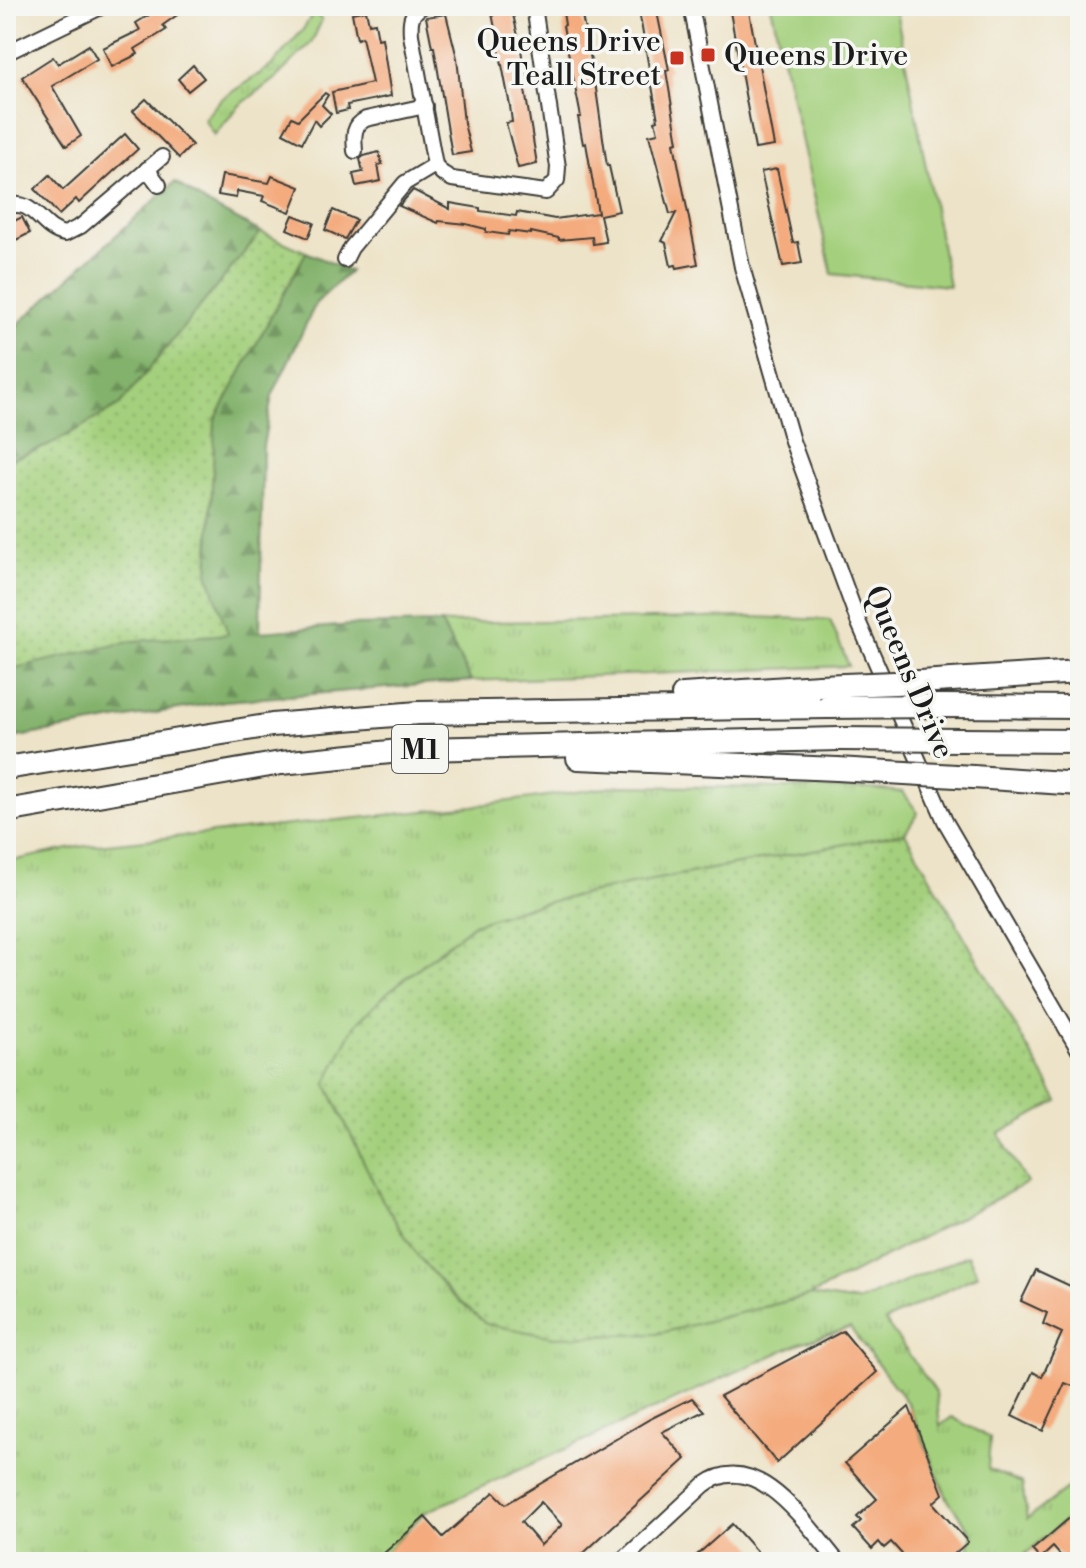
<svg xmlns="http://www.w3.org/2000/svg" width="1086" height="1568" font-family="'Libre Bodoni',serif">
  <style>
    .grass { fill: url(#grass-tufts); stroke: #60764c; stroke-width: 2 }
    .forest { fill: url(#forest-firs); stroke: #506744; stroke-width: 2 }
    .park { fill: url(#park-dots); stroke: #60764c; stroke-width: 2 }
    .garden { fill: #a4d07d; stroke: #60764c; stroke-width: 2 }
    .building { fill: #f4ab7e; fill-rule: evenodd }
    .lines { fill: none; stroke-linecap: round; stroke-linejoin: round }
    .minor-casing { stroke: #3b3a36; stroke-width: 18 }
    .highway-casing { stroke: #3b3a36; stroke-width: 26 }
    .minor { stroke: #fff; stroke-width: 14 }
    .highway { stroke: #fff; stroke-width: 22 }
    .highway-bridge-casing { stroke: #3b3a36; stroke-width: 26; stroke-linecap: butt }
    .highway-bridge { stroke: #fff; stroke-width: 22 }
    .poi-dot { fill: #c8321e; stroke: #f6f6f2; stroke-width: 3 }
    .labels { text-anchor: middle; stroke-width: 7; stroke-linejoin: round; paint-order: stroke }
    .shield { fill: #f6f6f2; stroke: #5d5d5c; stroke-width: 2 }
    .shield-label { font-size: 28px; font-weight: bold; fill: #1c1c1c }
    .poi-label { font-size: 30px; fill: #1c1c1c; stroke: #f6f6f2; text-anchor: end }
    .street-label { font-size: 30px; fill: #1c1c1c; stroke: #f6f6f2 }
  </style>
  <defs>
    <pattern id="grass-tufts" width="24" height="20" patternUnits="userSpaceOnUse" patternTransform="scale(2)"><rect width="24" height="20" fill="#a4d07d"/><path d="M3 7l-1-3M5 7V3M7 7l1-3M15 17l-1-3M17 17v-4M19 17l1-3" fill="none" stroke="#8db26b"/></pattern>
    <pattern id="forest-firs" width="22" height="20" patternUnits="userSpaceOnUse" patternTransform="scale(2)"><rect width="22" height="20" fill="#83b26c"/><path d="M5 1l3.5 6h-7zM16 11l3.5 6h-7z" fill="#6a9058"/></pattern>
    <pattern id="park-dots" width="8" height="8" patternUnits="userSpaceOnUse" patternTransform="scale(2)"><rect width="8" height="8" fill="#a4d07d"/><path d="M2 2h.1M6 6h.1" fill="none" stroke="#8db26b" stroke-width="1.8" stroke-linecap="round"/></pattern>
  </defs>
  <rect width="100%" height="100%" fill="#f6f6f2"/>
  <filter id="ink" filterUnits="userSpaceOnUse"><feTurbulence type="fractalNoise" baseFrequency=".0125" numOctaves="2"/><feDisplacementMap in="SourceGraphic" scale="16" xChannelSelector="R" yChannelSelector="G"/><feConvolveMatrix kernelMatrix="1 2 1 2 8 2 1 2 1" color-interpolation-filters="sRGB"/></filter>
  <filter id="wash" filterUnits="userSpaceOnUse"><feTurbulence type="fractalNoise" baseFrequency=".006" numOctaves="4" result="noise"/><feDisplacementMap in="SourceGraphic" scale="32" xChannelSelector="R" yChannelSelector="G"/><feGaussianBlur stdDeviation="1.8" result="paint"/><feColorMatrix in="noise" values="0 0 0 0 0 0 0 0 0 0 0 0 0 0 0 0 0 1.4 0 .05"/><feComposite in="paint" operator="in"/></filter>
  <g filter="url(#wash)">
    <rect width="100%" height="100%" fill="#ede3c8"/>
    <g class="grass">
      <polygon points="314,12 322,20 312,42 277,77 239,106 214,135 204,119 220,100 271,66 302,31"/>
      <polygon points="751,617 830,620 849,666 471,681 441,623"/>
      <polygon points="620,786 872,789 903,792 918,813 905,833 631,884 523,908 474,924 387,993 354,1026 656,1334 811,1295 858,1302 968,1255 978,1275 885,1321 936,1392 940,1426 952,1417 990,1438 988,1469 1022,1483 1027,1519 1080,1479 1080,1508 1016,1562 966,1562 972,1533 948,1500 908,1404 850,1328 800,1343 424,1513 376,1562 187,1562 150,1554 6,1559 6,862 78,847 473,806"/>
    </g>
    <g class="forest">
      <polygon points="175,182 206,203 261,232 120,405 48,446 6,461 6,335"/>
      <polygon points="306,252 350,271 316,303 272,396 263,446 260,632 353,625 441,623 471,681 225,701 6,739 6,669 132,641 227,634 208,573 215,420"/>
    </g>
    <g class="park">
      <polygon points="261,232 306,252 215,420 208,573 228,634 132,641 6,670 6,461 48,446 120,405"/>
      <polygon points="905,833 1058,1101 999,1134 1027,1183 811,1295 656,1334 554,1337 486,1324 452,1295 417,1255 380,1196 326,1083 354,1026 387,993 474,924 523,908 631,884"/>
    </g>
    <polygon class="garden" points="771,6 895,6 949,286 832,274"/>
    <g id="blocks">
      <g class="building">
        <polygon points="164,6 190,6 163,25 166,30 135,49 138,54 112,67 103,48 140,30 136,23"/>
        <polygon points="511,6 521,49 525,77 523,78 537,164 518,168 506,123 512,122 510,106 491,8"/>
        <polygon points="562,6 580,6 594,75 607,166 609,166 619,211 600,215 606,242 593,244 592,237 559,240 559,238 531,232 531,234 509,231 508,235 486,232 486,229 466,224 439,221 438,223 399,206 413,190 450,209 450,203 480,208 480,211 516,216 517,212 555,219 598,213 586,143 583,144 578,117 581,117 563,26 565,25"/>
        <polygon points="729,6 748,6 774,146 755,149"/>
        <polygon points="656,7 669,70 666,71 678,142 674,143 698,264 677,268 676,265 671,266 666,243 662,241 676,213 670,214 649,135 658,133 655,121 658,120 639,11"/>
        <polygon points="366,10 369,24 375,23 378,39 382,38 391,96 347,105 348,110 336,113 332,92 372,83 362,37 357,39 352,13"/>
        <polygon points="446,14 457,58 464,123 471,152 452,155 434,47 432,47 426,17"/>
        <polygon points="89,45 97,59 52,86 81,136 66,146 22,77 53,57 58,64"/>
        <polygon points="193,65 204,78 188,91 178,79"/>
        <polygon points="325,93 328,95 322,105 331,114 319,126 314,120 302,143 283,133 292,117 298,120"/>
        <polygon points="146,99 192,145 179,158 133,111"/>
        <polygon points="125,134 138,149 79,203 76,199 59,215 35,189 50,175 63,190"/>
        <polygon points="379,152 382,164 378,165 381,181 356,186 353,174 363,172 360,159 364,156"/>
        <polygon points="777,169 793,243 798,242 802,263 783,266 761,172"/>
        <polygon points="222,175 269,183 272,176 300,187 290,212 262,201 264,196 237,191 236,198 218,195"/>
        <polygon points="333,210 356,220 345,239 325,230"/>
        <polygon points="293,215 314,223 308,238 287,229"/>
        <polygon points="22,217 30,233 6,245 6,225"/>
        <polygon points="1036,1270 1079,1290 1072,1305 1080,1309 1080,1377 1075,1387 1065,1383 1043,1431 1012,1416 1033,1372 1042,1377 1062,1333 1043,1324 1047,1313 1021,1301"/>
        <polygon points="843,1331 877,1372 777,1463 720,1396"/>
        <path d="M 692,1398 L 704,1411 L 662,1432 L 686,1459 L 574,1562 L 374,1562 L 425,1517 L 443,1537 L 494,1492 L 506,1504 L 650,1419 ZM 541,1502 L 562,1525 L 541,1545 L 521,1522 Z"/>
        <polygon points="909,1407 943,1494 933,1503 968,1542 945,1562 909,1562 891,1542 884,1548 879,1542 872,1549 853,1528 861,1521 857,1517 877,1499 845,1463"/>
        <polygon points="1080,1509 1080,1524 1075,1528 1080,1534 1080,1562 1066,1562 1053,1547 1040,1559 1032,1550"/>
        <polygon points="732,1524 766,1562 689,1562"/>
      </g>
    </g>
  </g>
  <g filter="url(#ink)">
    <use href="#blocks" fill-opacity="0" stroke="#3b3a36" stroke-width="2"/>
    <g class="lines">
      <g class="minor-casing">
        <g id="minor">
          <path d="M 423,6 C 410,13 410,21 411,35 L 435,165 L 442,173 L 452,179 L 546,192 L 557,180 L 558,167 L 534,6"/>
          <polyline points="691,6 742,267 792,441 858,621 945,821 1080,1052"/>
          <polyline points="6,53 103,6"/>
          <path d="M 355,151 C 354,137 352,126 366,119 L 425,106"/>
          <polyline points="147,169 159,185"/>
          <path d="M 6,207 C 34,196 40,230 65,234 L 81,226 L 162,157"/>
          <polyline points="345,260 351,248 405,183 435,165"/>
          <path d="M 621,1562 L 704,1485 C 757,1446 808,1527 838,1562"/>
        </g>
      </g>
      <g class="highway-casing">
        <g id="highway">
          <polyline points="920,682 1080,672"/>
          <polyline points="683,695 819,686"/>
          <polyline points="941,706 1080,707"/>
          <polyline points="961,740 1080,741"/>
          <polyline points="578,758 837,769"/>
          <polyline points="6,768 272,725 418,713 827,707"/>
          <polyline points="973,777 1080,784"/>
          <polyline points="6,811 281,763 420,749 839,739"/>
        </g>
      </g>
      <use href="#minor" class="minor"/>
      <use href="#highway" class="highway"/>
      <g class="highway-bridge-casing">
        <g id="highway-bridge">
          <polyline points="819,686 920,682"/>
          <polyline points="827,707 941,706"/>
          <polyline points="839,739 961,740"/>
          <polyline points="837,769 973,777"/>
        </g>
      </g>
      <use href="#highway-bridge" class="highway-bridge"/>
    </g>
  </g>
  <g class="poi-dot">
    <rect x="700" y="47" width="16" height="16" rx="4"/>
    <rect x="669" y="50" width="16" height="16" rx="4"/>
  </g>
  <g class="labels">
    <rect class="shield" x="392" y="725" width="56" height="48" rx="6"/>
    <g class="shield-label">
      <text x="420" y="759">M1</text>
    </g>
    <g class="poi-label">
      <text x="661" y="51">Queens Drive<tspan x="661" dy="34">Teall Street</tspan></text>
      <text x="724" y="65" text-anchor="start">Queens Drive</text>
    </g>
    <g class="street-label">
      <text transform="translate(910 672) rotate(67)" y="10">Queens Drive</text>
    </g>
  </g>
  <rect width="1086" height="1568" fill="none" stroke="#f6f6f2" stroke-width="32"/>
</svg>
